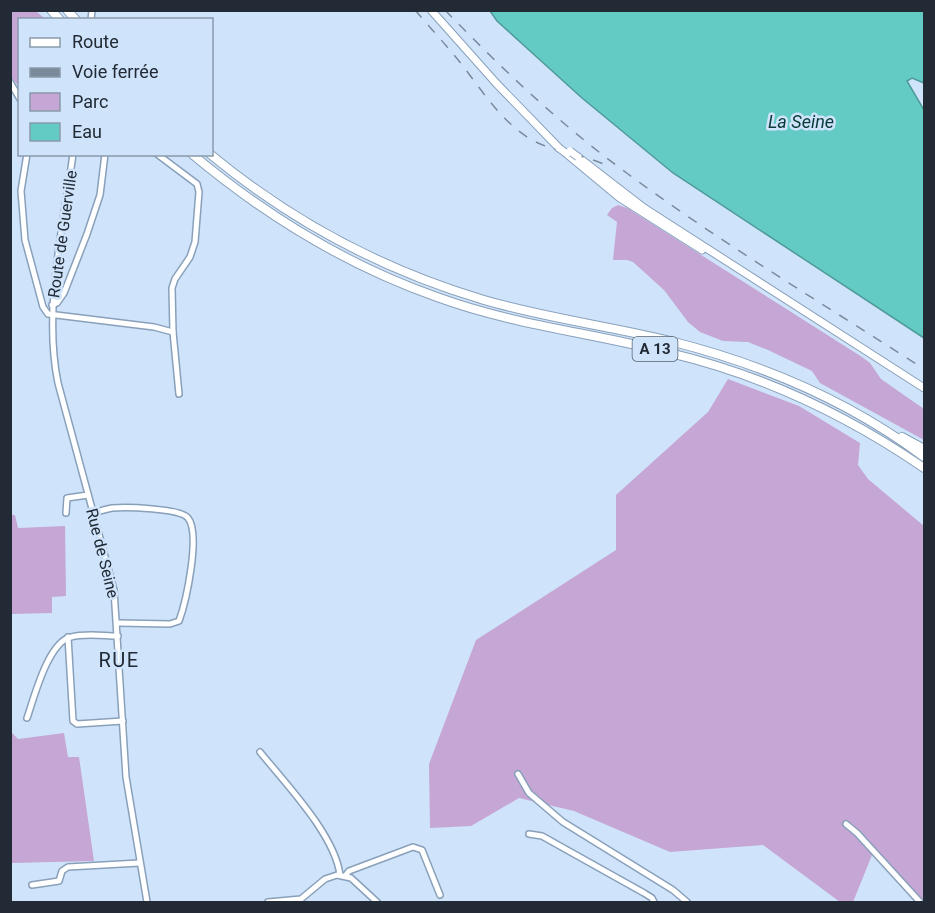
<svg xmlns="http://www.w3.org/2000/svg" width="935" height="913" font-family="Roboto,sans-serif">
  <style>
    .green { fill: #c5a6d4 }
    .water { fill: #63cbc3; stroke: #4f9b98; stroke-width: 1.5 }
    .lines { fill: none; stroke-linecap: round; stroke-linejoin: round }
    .minor-casing { stroke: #89a0bb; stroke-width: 8 }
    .major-casing { stroke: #89a0bb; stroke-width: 9 }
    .highway-casing { stroke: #89a0bb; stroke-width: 10 }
    .minor { stroke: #fff; stroke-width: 5 }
    .major { stroke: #fff; stroke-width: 7 }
    .highway { stroke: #fff; stroke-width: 8 }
    .rail { stroke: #7b8a9b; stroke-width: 1.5; stroke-dasharray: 10 10; stroke-linecap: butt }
    .major-bridge-casing { stroke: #89a0bb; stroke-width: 9; stroke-linecap: butt }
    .major-bridge { stroke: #fff; stroke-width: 7 }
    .labels { text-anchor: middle; stroke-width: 5; stroke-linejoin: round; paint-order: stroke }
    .shield { fill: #cfe4fa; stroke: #556270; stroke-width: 1.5 }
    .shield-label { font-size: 15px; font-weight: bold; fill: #212a35 }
    .street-label { font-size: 16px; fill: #212a35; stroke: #cfe4fa }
    .water-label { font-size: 18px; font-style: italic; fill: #083b38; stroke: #cfe4fa }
    .quarter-label { font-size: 20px; letter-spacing: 1.5px; fill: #212a35; stroke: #cfe4fa }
  </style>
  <rect width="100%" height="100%" fill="#cfe4fa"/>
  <g class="green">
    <polygon points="10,11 36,11 45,19 20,20 19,87 11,77"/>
    <polygon points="618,205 627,208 862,357 870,363 881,379 924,409 924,440 820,383 812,371 768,350 748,342 723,341 700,332 688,322 664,290 633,262 627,260 613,260 617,222 607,215 612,208"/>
    <polygon points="728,379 799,406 860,443 858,465 868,479 924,526 924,902 917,902 872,855 853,902 840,902 763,845 670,852 574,811 519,798 471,826 430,828 429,764 476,640 616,550 616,495 708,412"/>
    <polygon points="11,515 15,515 18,528 65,526 66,596 52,597 52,613 11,614"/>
    <polygon points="10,731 18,739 64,733 68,757 79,757 94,861 12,863 11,902"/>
  </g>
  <polygon class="water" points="490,11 924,11 924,83 912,78 907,81 924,110 924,338 673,173 582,98 497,21"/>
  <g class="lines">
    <g class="minor-casing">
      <g id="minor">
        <polyline points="91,20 92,10"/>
        <polyline points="10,82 20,99"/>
        <polyline points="27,154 21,191 25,240 43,307 48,314 154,327 173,332"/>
        <path d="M 73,154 C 63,228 43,310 58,383 L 114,590 L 126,777 L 147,902"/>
        <polyline points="157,154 197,184 199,192 195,242 190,257 175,279 172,288 173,332 179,394"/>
        <polyline points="52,305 57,303 64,293 87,234 100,195 105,154"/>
        <polyline points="66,513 67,498 88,495"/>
        <path d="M 94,513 C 100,511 106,509 112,508 C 125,507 180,508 188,518 C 201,534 186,602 179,621 L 170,624 L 118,623"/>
        <polyline points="68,637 73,721 77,724 123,721"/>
        <path d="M 27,718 C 34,698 48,642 71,637 C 85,633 104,636 118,636"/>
        <path d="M 260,752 C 286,784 335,835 340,875"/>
        <polyline points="518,774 529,793 563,822 673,890 687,902"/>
        <polyline points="846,824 857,833 920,902"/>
        <polyline points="529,834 542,836 644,893 652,898 654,902"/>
        <polyline points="345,876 349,871 413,847 422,850 440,895"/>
        <polyline points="32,885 59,881 62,871 68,867 139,863"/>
        <polyline points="268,902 301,899 325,879 337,875 351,878 377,902"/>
      </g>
    </g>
    <g class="major-casing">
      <g id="major">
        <polyline points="431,10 496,83 559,148"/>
        <polyline points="567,154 620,198 702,250"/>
        <polyline points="578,157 644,208 924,388"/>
      </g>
    </g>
    <g class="highway-casing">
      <g id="highway">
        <polyline points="51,10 60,20"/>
        <polyline points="67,10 76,20"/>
        <path d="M 192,154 C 266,216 346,265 437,297 C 513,325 593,333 670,353 C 762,375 847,415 924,468"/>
        <path d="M 210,154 C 292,222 383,270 484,300 C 545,318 609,326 670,341 C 762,364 849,401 924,457"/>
        <polyline points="902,437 924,449"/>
      </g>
    </g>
    <use href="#minor" class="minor"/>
    <use href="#major" class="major"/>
    <use href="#highway" class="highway"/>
    <g class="rail">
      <path d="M 415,10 C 432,30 450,49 466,70 C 485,95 503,123 532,140 C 556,153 585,154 610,167"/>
      <path d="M 445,10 C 502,69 562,126 628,174 C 723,244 825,305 924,369"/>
    </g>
    <g class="major-bridge-casing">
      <g id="major-bridge">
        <polyline points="559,148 567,154"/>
        <polyline points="570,151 578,157"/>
      </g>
    </g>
    <use href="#major-bridge" class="major-bridge"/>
  </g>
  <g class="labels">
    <rect class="shield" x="632.5" y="337" width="45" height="24" rx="4.5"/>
    <g class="shield-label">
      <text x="655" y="354">A 13</text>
    </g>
    <g class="street-label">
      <text transform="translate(62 234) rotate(-82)" y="6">Route de Guerville</text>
      <text transform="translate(103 553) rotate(76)" y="6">Rue de Seine</text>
    </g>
    <g class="water-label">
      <text x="801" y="128">La Seine</text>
    </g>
    <g class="quarter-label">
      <text x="119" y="667">RUE</text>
    </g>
  </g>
  <rect width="935" height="913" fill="none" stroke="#212a35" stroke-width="24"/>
  <rect x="18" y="18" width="195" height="138" fill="#cfe4fa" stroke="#899aab" stroke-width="1.5"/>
  <rect x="30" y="38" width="30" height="9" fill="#ffffff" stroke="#899aab" stroke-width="1.5"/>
  <text x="72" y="48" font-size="18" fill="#212a35">Route</text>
  <rect x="30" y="68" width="30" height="9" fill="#7b8a9b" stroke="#899aab" stroke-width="1.5"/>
  <text x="72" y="78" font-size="18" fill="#212a35">Voie ferrée</text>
  <rect x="30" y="93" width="30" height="18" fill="#c5a6d4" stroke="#899aab" stroke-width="1.5"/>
  <text x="72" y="108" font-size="18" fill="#212a35">Parc</text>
  <rect x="30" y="123" width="30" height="18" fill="#63cbc3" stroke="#899aab" stroke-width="1.5"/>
  <text x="72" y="138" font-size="18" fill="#212a35">Eau</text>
</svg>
